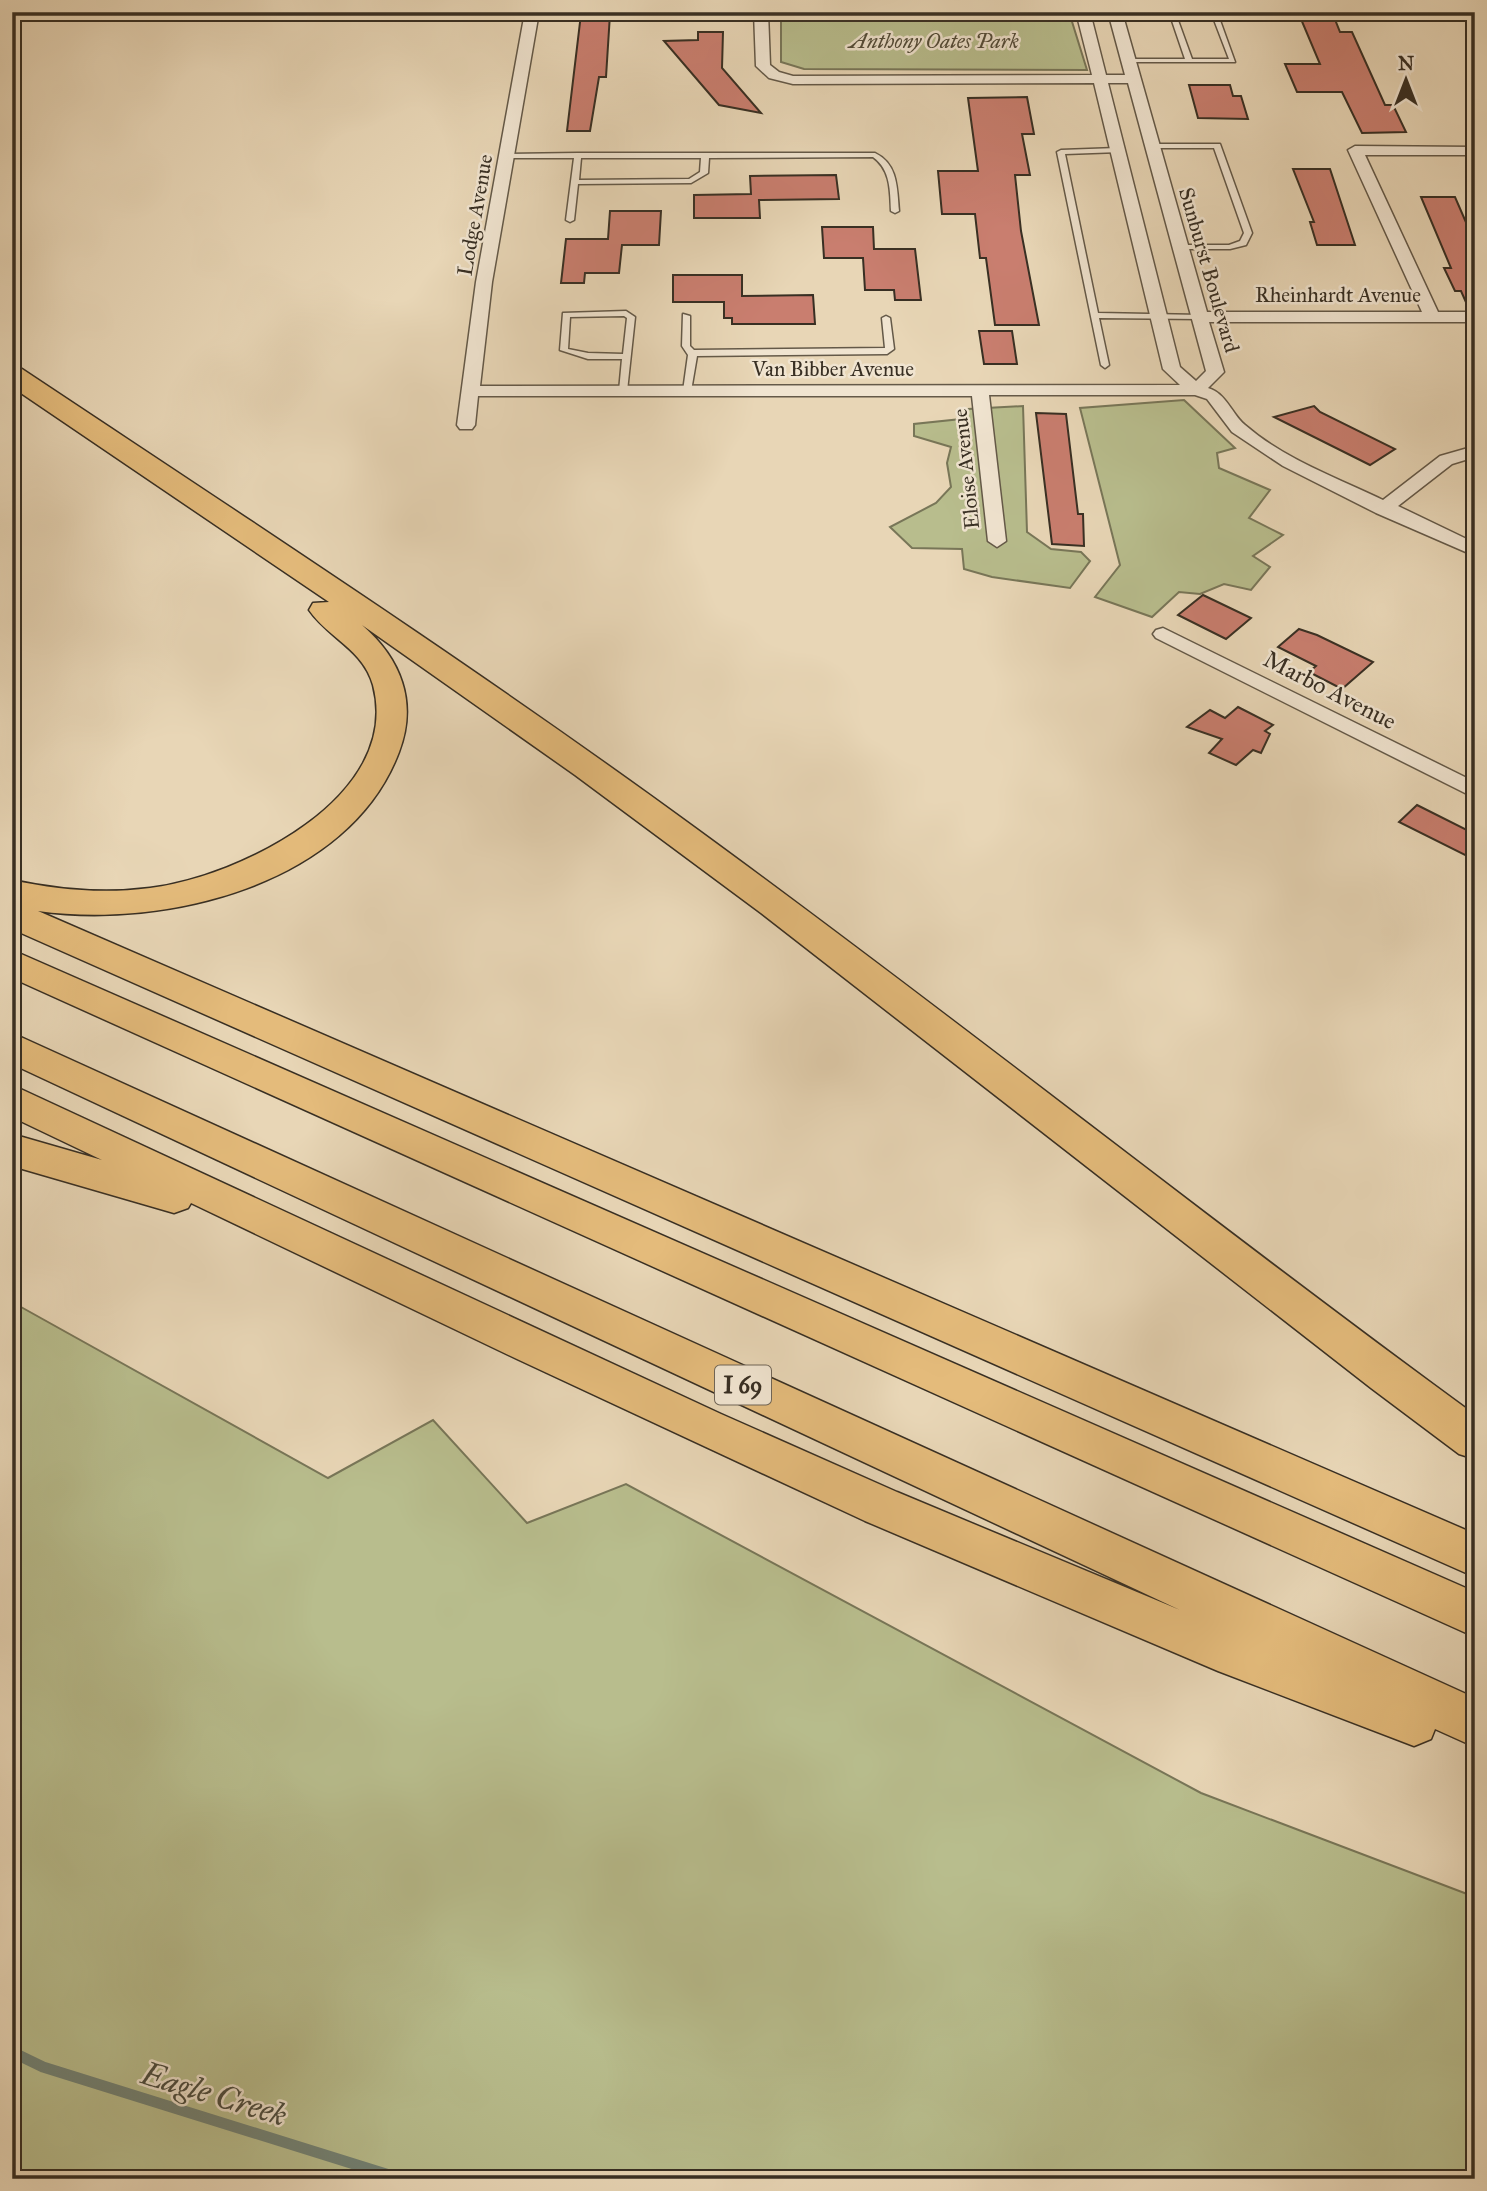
<svg xmlns="http://www.w3.org/2000/svg" width="1487" height="2191" font-family="'IM FELL Great Primer',serif">
  <style>
    .green { fill: #b8bd8d; stroke: #787658; stroke-width: 2 }
    .lines { fill: none; stroke-linecap: round; stroke-linejoin: round }
    .stream { stroke: #728275; stroke-width: 11 }
    .building { fill: #c97e6f; stroke: #382f23; stroke-width: 2 }
    .lane-casing { stroke: #645948; stroke-width: 3 }
    .street-casing { stroke: #645948; stroke-width: 3 }
    .highway-casing { stroke: #382f23; stroke-width: 3 }
    .lane { fill: #f0e4d0; fill-rule: evenodd }
    .street { fill: #f0e4d0; fill-rule: evenodd }
    .highway { fill: #e4bb7b; fill-rule: evenodd }
    .labels { text-anchor: middle; stroke-width: 5; stroke-linejoin: round; paint-order: stroke }
    .far-park-label { font-size: 21px; font-style: italic; fill: #524b38; stroke: #f0e4d0 }
    .far-street-label { font-size: 21px; fill: #382f23; stroke: #f0e4d0 }
    .shield { fill: #f0e4d0; stroke: #6f6557; stroke-width: 2 }
    .shield-label { font-size: 23px; font-weight: bold; fill: #382f23 }
    .street-label { font-size: 24px; fill: #382f23; stroke: #f0e4d0 }
    .near-water-label { font-size: 32px; font-style: italic; fill: #4b4b3e; stroke: #f0e4d0 }
  </style>
  <rect width="100%" height="100%" fill="#e8d6b6"/>
  <filter id="stains"><feTurbulence type="fractalNoise" baseFrequency=".00286" numOctaves="4"/><feColorMatrix values="0 0 0 0 .2 0 0 0 0 .09 0 0 0 0 .02 0 0 0 .5 -.17"/></filter>
  <radialGradient id="worn" r=".72"><stop offset=".6" stop-color="#630" stop-opacity="0"/><stop offset="1" stop-color="#630" stop-opacity=".3"/></radialGradient>
  <g class="green">
    <polygon points="781,12 1069,12 1087,70 804,69 781,62"/>
    <polygon points="1184,400 1235,448 1217,453 1219,468 1270,490 1249,518 1283,535 1253,556 1270,567 1251,590 1224,584 1200,594 1179,592 1152,617 1095,597 1120,565 1080,408"/>
    <polygon points="1023,406 1027,532 1051,549 1081,552 1090,561 1070,588 992,577 964,569 962,549 912,548 890,527 936,503 951,487 947,463 951,447 914,436 914,424 961,419 968,409"/>
    <polygon points="12,1302 328,1478 433,1420 527,1523 626,1484 1201,1793 1475,1897 1475,2179 12,2179"/>
  </g>
  <g class="lines">
    <polyline class="stream" points="12,2052 43,2067 402,2179"/>
  </g>
  <g class="building">
    <polygon points="1298,12 1332,12 1340,32 1352,32 1385,105 1393,105 1406,132 1362,133 1342,92 1297,92 1285,64 1320,64"/>
    <polygon points="581,14 610,14 606,77 599,77 590,131 567,131"/>
    <polygon points="698,32 723,32 722,68 761,113 719,105 664,41 698,40"/>
    <polygon points="1189,85 1230,85 1233,96 1241,96 1248,119 1198,118"/>
    <polygon points="1027,97 1034,134 1022,134 1030,175 1015,175 1021,231 1039,325 995,325 986,258 980,258 975,214 942,214 938,171 978,171 968,98"/>
    <polygon points="1293,169 1330,169 1355,245 1317,245 1310,222 1314,222"/>
    <polygon points="836,175 839,199 759,200 760,218 694,218 694,195 751,194 750,176"/>
    <polygon points="1421,197 1455,197 1475,243 1475,309 1469,309 1461,291 1455,291 1444,268 1451,268"/>
    <polygon points="610,211 661,211 659,245 622,245 619,273 585,273 584,283 561,283 566,239 608,239"/>
    <polygon points="822,227 873,227 874,249 915,249 921,300 895,300 894,290 865,290 863,258 824,258"/>
    <polygon points="673,275 742,275 742,296 813,295 815,324 732,324 732,318 724,318 724,302 673,302"/>
    <polygon points="979,331 1012,331 1017,364 984,364"/>
    <polygon points="1314,406 1320,412 1395,449 1370,465 1274,417"/>
    <polygon points="1036,413 1066,414 1078,514 1083,514 1084,546 1052,544"/>
    <polygon points="1203,595 1251,618 1226,639 1178,615"/>
    <polygon points="1299,629 1317,635 1373,662 1342,689 1309,672 1316,666 1278,647"/>
    <polygon points="1238,707 1273,725 1265,731 1270,734 1261,753 1253,750 1236,765 1209,753 1222,739 1187,727 1210,710 1225,718"/>
    <polygon points="1417,805 1475,834 1475,860 1399,822"/>
  </g>
  <g class="lines">
    <g class="lane-casing">
      <g id="lane">
        <polygon points="1169,12 1175,12 1192,59 1229,59 1211,12 1217,12 1235,62 1126,62 1125,61 1128,59 1185,59"/>
        <polygon points="1149,144 1220,144 1252,233 1246,245 1230,249 1177,249 1176,247 1180,245 1229,245 1240,241 1244,233 1214,148 1152,148 1148,146"/>
        <polygon points="1117,148 1121,150 1120,152 1065,154 1098,313 1201,315 1205,317 1201,319 1099,318 1109,365 1105,368 1101,365 1057,152 1061,150"/>
        <path d="M 578,153 L 875,153 C 898,164 897,188 899,211 L 895,213 L 891,211 C 890,191 891,170 873,157 L 709,158 L 708,173 L 691,183 L 578,184 L 574,220 L 570,222 L 566,220 L 574,158 L 506,158 L 502,156 L 506,154 ZM 581,158 L 701,158 L 700,172 L 689,179 L 579,180 Z"/>
        <path d="M 626,311 L 635,317 L 627,391 L 623,394 L 619,391 L 622,359 L 588,359 L 560,350 L 563,313 ZM 624,316 L 627,318 L 623,354 L 588,353 L 568,349 L 570,317 Z"/>
        <polygon points="683,314 690,316 690,346 694,350 885,348 882,318 886,316 890,318 894,349 887,354 697,356 691,391 687,394 683,391 688,355 682,346"/>
      </g>
    </g>
    <g class="street-casing">
      <g id="street">
        <path d="M 525,12 L 539,12 L 492,282 L 480,386 L 1180,385 L 1163,369 L 1094,83 L 793,84 L 769,78 L 756,66 L 754,12 L 768,12 L 770,65 L 779,72 L 793,76 L 1092,75 L 1076,12 L 1090,12 L 1106,75 L 1125,75 L 1108,12 L 1122,12 L 1207,312 L 1422,312 L 1348,150 L 1355,146 L 1475,147 L 1475,155 L 1365,155 L 1438,312 L 1475,312 L 1475,322 L 1209,322 L 1224,372 L 1208,388 C 1227,394 1231,413 1245,425 C 1284,459 1337,478 1383,500 L 1440,456 L 1475,446 L 1475,457 L 1452,464 L 1398,506 L 1475,543 L 1475,556 L 1376,513 L 1283,466 L 1232,432 L 1207,399 L 1195,395 L 989,395 L 1006,541 L 997,547 L 988,541 L 972,396 L 478,396 L 475,425 L 472,429 L 460,429 L 457,425 L 476,282 ZM 1108,83 L 1128,83 L 1206,371 L 1196,381 L 1180,367 Z"/>
        <polygon points="1163,628 1475,782 1475,798 1156,638 1153,634 1156,630"/>
      </g>
    </g>
    <g class="highway-casing">
      <g id="highway">
        <path d="M 12,367 L 22,369 C 249,520 478,669 698,830 C 960,1021 1213,1224 1475,1415 L 1475,1459 L 1459,1454 L 1371,1388 L 761,913 L 575,775 L 362,625 C 401,659 418,702 399,752 C 349,885 165,929 38,911 L 1475,1534 L 1475,1577 L 12,929 L 12,880 C 58,890 103,894 150,888 C 238,877 403,798 373,685 C 363,649 328,638 309,610 L 313,603 L 329,602 L 12,387 Z"/>
        <polygon points="12,950 1475,1592 1475,1637 12,978"/>
        <polygon points="12,1033 1475,1698 1475,1747 1435,1729 1431,1739 1414,1746 1218,1671 865,1521 517,1359 191,1203 188,1208 174,1213 12,1166 12,1134 102,1160 12,1117 12,1085 721,1414 897,1492 1180,1610 12,1064"/>
      </g>
    </g>
    <use href="#lane" class="lane"/>
    <use href="#street" class="street"/>
    <use href="#highway" class="highway"/>
  </g>
  <g class="labels">
    <g class="far-park-label">
      <text x="934" y="48">Anthony Oates Park</text>
    </g>
    <g class="far-street-label">
      <text transform="translate(475 215) rotate(-80)" y="7">Lodge Avenue</text>
      <text transform="translate(1209 270) rotate(74)" y="7">Sunburst Boulevard</text>
      <text x="1338" y="302">Rheinhardt Avenue</text>
      <text x="833" y="376">Van Bibber Avenue</text>
      <text transform="translate(966 469) rotate(-96)" y="7">Eloise Avenue</text>
    </g>
    <rect class="shield" x="715" y="1365.5" width="56" height="39" rx="5"/>
    <g class="shield-label">
      <text x="743" y="1393">I 69</text>
    </g>
    <g class="street-label">
      <text transform="translate(1330 690) rotate(27)" y="8">Marbo Avenue</text>
    </g>
    <g class="near-water-label">
      <text transform="translate(214 2094) rotate(17)" y="11">Eagle Creek</text>
    </g>
  </g>
  <rect width="1487" height="2191" fill="none" stroke="#e8d6b6" stroke-width="42"/>
  <rect x="14" y="14" width="1459" height="2163" fill="none" stroke="#382f23" stroke-width="3.5"/>
  <rect x="21" y="21" width="1445" height="2149" fill="none" stroke="#382f23" stroke-width="2"/>
  <g transform="translate(1406 80)" stroke="#f0e4d0" stroke-width="5" paint-order="stroke">
  <path d="M0-5L12 26L0 18L-12 26Z" fill="#382f23"/>
  <text y="-10" font-size="19" font-weight="bold" text-anchor="middle" fill="#382f23">N</text>
  </g>
  <rect width="100%" height="100%" filter="url(#stains)"/>
  <rect width="100%" height="100%" fill="url(#worn)"/>
</svg>
